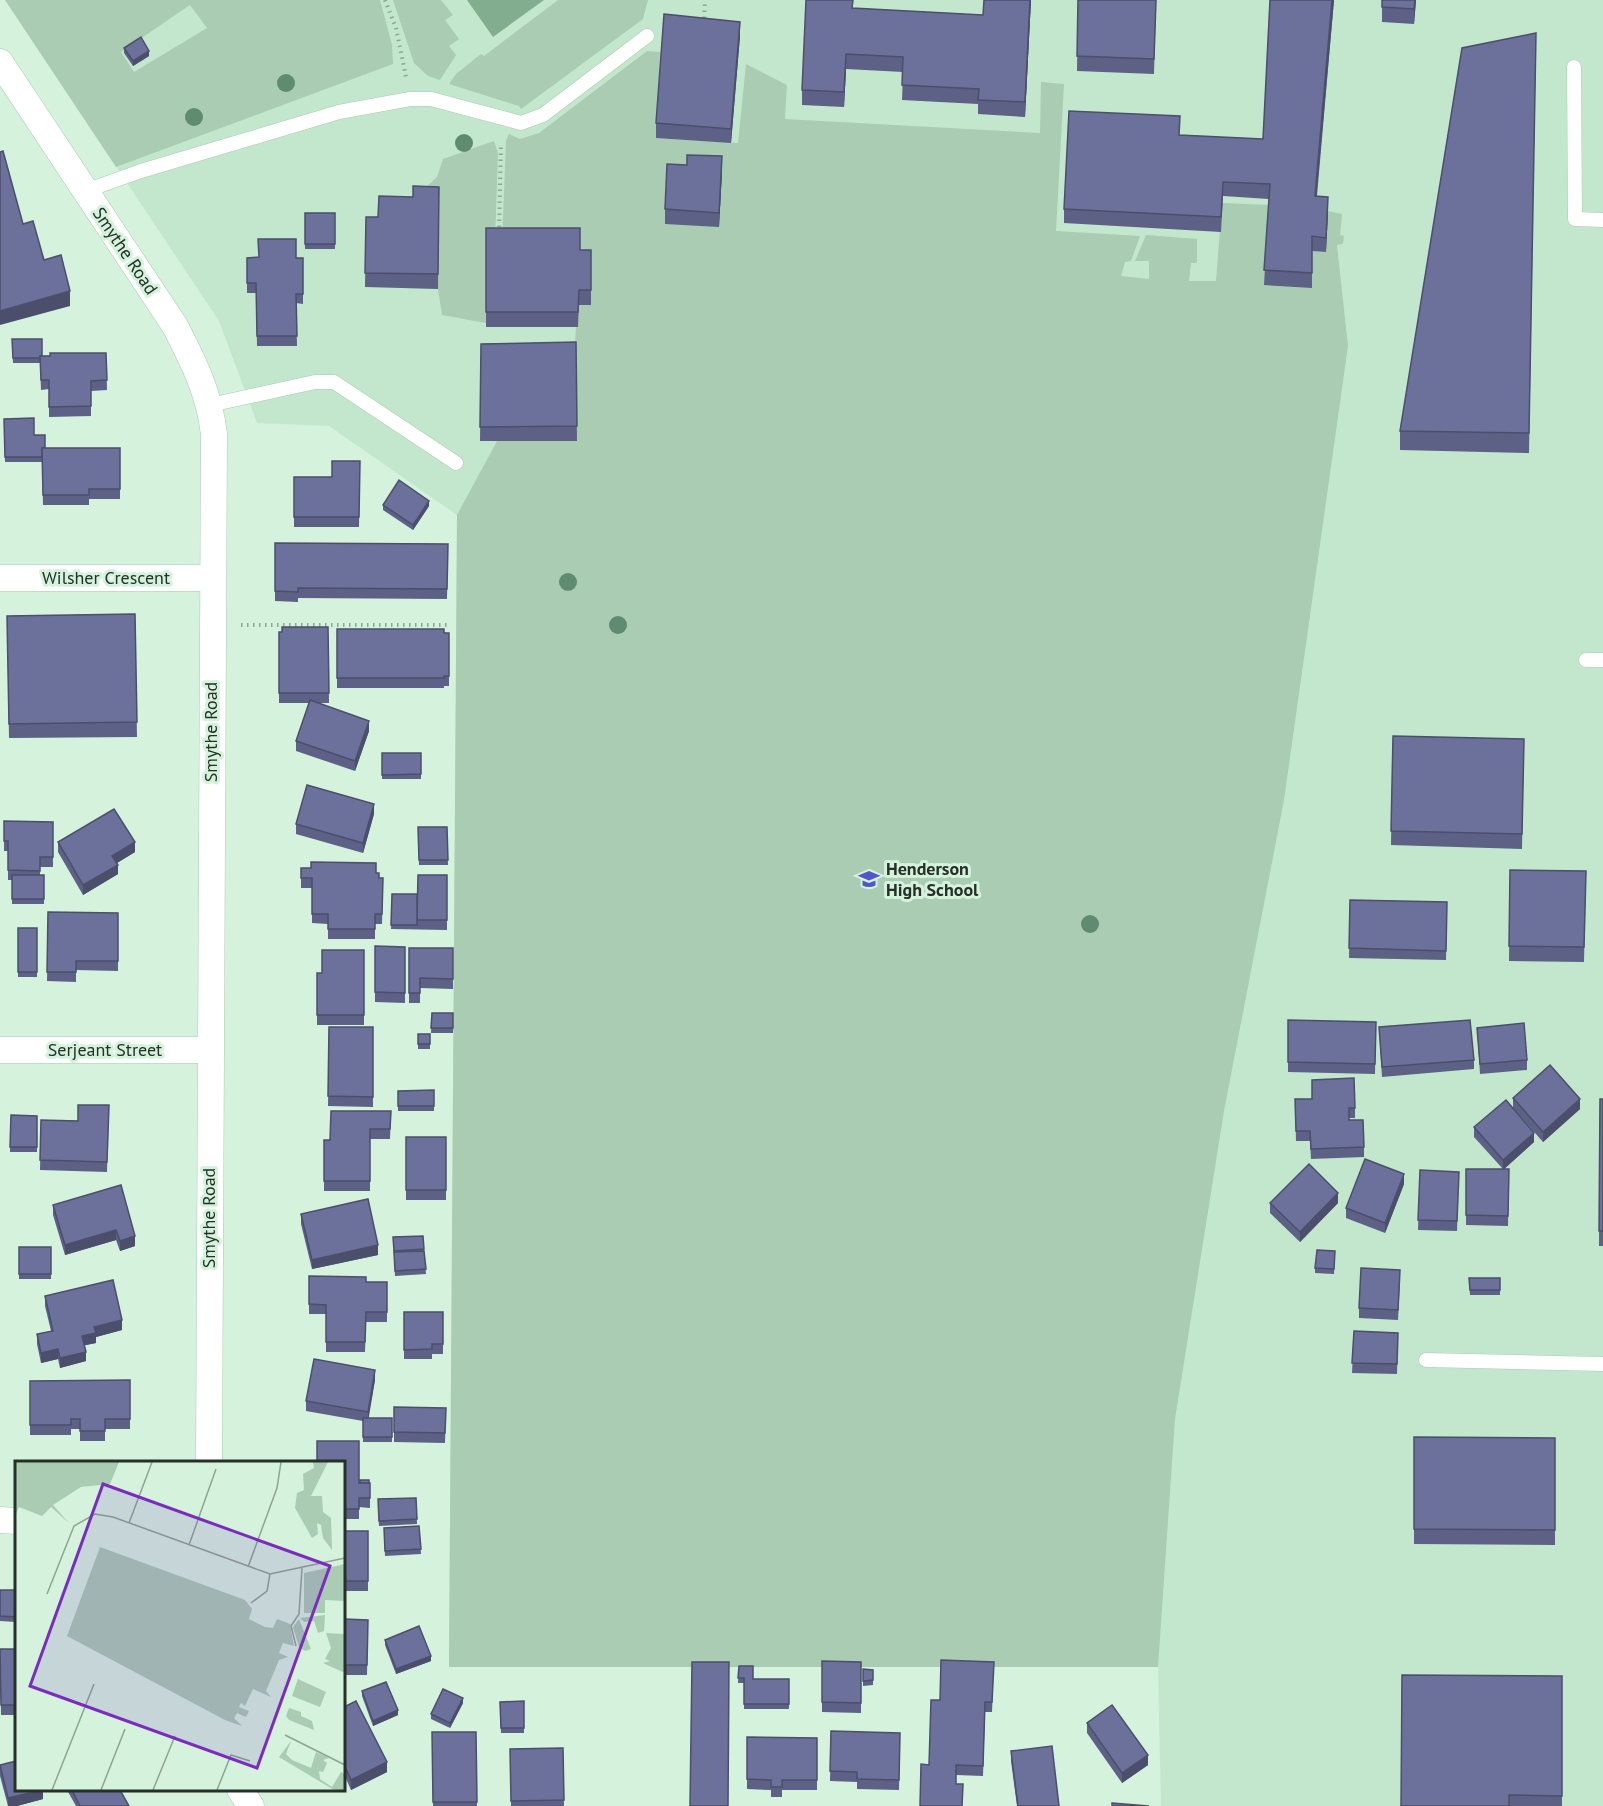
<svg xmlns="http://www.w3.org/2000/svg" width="1603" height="1806" font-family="'PT Sans',sans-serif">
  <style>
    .built { fill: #c3e7cd }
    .green { fill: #a9ccb3; fill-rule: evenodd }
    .water { fill: #82ae8f }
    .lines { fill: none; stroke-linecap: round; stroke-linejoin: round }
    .service-casing { stroke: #adcab5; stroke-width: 15 }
    .minor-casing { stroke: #adcab5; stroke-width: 27 }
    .path { stroke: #90a696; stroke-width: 4; stroke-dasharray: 1.5 4.5; stroke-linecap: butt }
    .service { stroke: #fff; stroke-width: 14 }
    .minor { stroke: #fff; stroke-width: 26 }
    .tree { fill: #5f8b71 }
    .wall { fill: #5c6185 }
    .shaded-wall { fill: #4b4f6c }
    .building { fill: #6b719b; stroke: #4b4f6c; stroke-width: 1.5 }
    .labels { text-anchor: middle; stroke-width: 6; stroke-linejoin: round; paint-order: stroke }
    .street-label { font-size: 18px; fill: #253028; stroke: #d4f2dc }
    .poi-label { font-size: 18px; font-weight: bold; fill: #253028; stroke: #d4f2dc; text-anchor: start }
    .inset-road { fill: none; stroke: #8ea494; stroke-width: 1.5 }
    .view { fill: #7b2cbf; fill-opacity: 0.15; stroke: #7b2cbf; stroke-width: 3 }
    .inset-edge { fill: none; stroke: #253028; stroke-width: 3 }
  </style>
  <rect width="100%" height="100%" fill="#d4f2dc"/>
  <polygon class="built" points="5,0 1603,0 1603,1806 1161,1806 1158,1667 449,1667 457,515 329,426 257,423 219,321"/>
  <g class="green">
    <path d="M 5,0 L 380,0 L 392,45 L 393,64 L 116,167 ZM 190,5 L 207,28 L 134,72 L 121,52 Z"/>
    <polygon points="393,0 441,0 453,15 445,20 459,39 449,46 456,55 440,80 428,76 414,63"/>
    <polygon points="558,0 648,0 643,19 521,109 519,106 449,84 456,74 481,54 484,56"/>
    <polygon points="647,51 660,52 656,138 738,143 746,64 787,85 785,119 1040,133 1041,82 1064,84 1056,231 1140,236 1131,261 1125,262 1121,276 1149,279 1149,261 1135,261 1146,235 1197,239 1197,263 1191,263 1189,281 1216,281 1222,203 1270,205 1312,251 1326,252 1328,211 1342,214 1340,235 1344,236 1343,244 1337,245 1348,346 1284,800 1224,1111 1175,1419 1158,1667 449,1667 457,515 497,441 577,440 574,357 576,327 578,327 579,305 591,304 591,265 502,243 506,141 509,134 520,139 539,133"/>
    <polygon points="494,141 498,153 495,243 486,243 486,323 442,315 438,289 439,203 437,196 419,194 437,177 443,159"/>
  </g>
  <polygon class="water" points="467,0 544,0 493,37"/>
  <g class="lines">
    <g class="service-casing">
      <g id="service">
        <polyline points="1574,67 1575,219 1603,220"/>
        <polyline points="85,191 141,171 339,112 410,99 431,99 521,123 543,115 647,36"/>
        <polyline points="210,405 315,382 334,382 456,463"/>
        <polyline points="1586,660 1603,660"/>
        <polyline points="1426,1360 1603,1364"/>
      </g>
    </g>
    <g class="minor-casing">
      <g id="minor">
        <path d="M 0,62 L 175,326 C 194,363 209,392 214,434 L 209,1462"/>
        <polyline points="0,578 211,578"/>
        <polyline points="0,1050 210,1050"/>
        <polyline points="0,1520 16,1521"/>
        <polyline points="240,1790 251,1806"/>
      </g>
    </g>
    <g class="path">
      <polyline points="385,0 396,28 406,77"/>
      <polyline points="701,21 704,21 705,0"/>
      <polyline points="499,233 501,143"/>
      <polyline points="241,625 447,625"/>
    </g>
    <use href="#service" class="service"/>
    <use href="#minor" class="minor"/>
  </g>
  <g class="tree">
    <circle cx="286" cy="83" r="9"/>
    <circle cx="194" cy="117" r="9"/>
    <circle cx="464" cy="143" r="9"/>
    <circle cx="568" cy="582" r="9"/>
    <circle cx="618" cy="625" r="9"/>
    <circle cx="1090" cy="924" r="9"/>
  </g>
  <g class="wall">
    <polygon points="853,0 853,8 983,15 1031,0 1025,117 978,114 978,104 902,100 903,72 846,69 844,107 802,105 802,90"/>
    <polygon points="1078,0 1156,0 1154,74 1077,71"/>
    <polygon points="1270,0 1334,0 1317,196 1328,211 1326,252 1312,251 1312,288 1264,285 1269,199 1223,196 1221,232 1064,223 1064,209 1180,135 1263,139"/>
    <polygon points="1416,0 1414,24 1382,22 1382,7"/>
    <polygon points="1536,33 1529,453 1400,450 1400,431"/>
    <polygon points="740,36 731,143 656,138 656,123"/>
    <polygon points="124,48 149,56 133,66 124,53"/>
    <polygon points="687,165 722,171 719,227 665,224 665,209"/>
    <polygon points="439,187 438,289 365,287 366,217 378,217 413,197"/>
    <rect x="305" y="213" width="30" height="36"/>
    <polygon points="486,228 580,250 591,250 591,305 579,305 578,327 486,327"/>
    <polygon points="247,258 303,258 303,304 296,303 297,346 257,346 256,293 247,293"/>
    <polygon points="12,339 42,356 106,353 107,390 91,391 91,416 49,417 49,389 41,390 40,363 13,363"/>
    <polygon points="576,342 577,441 480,441 481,344"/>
    <polygon points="4,419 34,435 45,448 120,448 120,499 89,499 89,505 43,505 42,460 42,462 5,462"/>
    <polygon points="360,461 359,527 294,527 294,477 332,477"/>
    <polygon points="383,505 429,506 413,530 383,510"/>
    <polygon points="275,543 448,544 447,599 298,598 298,602 275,601"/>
    <polygon points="135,614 137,737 9,738 7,616"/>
    <polygon points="328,627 329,703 319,703 369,731 355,771 296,751 296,741 309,703 279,703 279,632"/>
    <polygon points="337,629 449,633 449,686 444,686 444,688 337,688"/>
    <polygon points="1393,736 1524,739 1522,849 1391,845"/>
    <rect x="382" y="753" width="39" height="26"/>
    <polygon points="374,814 363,853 296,834 296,824"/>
    <polygon points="4,821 53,822 53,867 40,867 40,875 44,875 44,904 12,904 12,880 8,880 8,851 4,851"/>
    <polygon points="418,827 447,827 448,865 419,865"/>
    <polygon points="58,842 135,852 117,863 118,874 83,895 58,852"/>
    <polygon points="301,868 376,873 379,878 383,878 382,924 375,924 375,939 328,939 328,924 312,923 312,888 301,888"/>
    <polygon points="1510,870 1586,871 1584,962 1509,961"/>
    <polygon points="447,875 447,930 391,929 392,894 417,894"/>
    <polygon points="1350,900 1447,902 1446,960 1349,958"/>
    <polygon points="48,912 118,913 118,971 76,970 76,982 47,981"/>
    <rect x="18" y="928" width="19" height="49"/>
    <polygon points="375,946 405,947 405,1003 375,1002"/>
    <polygon points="409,948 453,948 453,989 420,988 420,1003 409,1003"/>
    <polygon points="364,950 364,1025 317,1025 317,973 322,973"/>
    <polygon points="432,1013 453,1013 453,1033 431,1033"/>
    <polygon points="1288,1020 1376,1022 1375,1074 1288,1072"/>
    <polygon points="329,1027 373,1027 373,1107 328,1106"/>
    <polygon points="1379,1027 1474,1060 1474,1069 1382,1077"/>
    <polygon points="1477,1028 1527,1060 1527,1070 1480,1074"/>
    <rect x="418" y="1034" width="12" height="15"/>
    <polygon points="434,1090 434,1111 398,1111 398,1091"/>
    <polygon points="1513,1098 1580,1109 1543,1142 1513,1108"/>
    <polygon points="1295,1099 1355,1108 1355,1118 1349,1118 1349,1120 1364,1147 1364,1157 1311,1159 1310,1141 1296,1141"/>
    <polygon points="1600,1099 1603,1099 1603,1246 1599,1246"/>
    <polygon points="109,1105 107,1172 40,1170 41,1120 78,1121"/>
    <polygon points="391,1111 390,1139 370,1139 370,1191 324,1191 324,1140 330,1140"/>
    <polygon points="11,1115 37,1116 37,1152 10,1152"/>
    <polygon points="1474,1127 1534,1142 1504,1169 1509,1169 1508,1226 1466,1225 1466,1169 1503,1169 1474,1137"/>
    <rect x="406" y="1137" width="40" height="63"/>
    <polygon points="1420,1170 1459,1172 1457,1231 1418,1230"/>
    <polygon points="1404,1184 1385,1233 1346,1218 1346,1208"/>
    <polygon points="121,1185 135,1246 120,1251 116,1240 65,1255 53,1215 53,1205"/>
    <polygon points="1270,1203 1338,1203 1300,1242 1270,1213"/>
    <polygon points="301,1214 378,1255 312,1269 301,1224"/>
    <polygon points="423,1236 426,1274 395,1276 393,1237"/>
    <rect x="19" y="1247" width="32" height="32"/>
    <polygon points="1335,1251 1334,1274 1315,1273 1315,1268"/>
    <polygon points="309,1276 366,1282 387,1282 387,1322 366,1322 365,1352 326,1352 326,1314 309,1314"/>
    <polygon points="1469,1278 1500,1278 1500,1295 1470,1295"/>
    <polygon points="1400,1280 1398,1320 1359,1318 1359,1308"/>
    <polygon points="45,1296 122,1330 96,1337 96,1343 84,1345 86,1361 60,1368 58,1359 41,1363 37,1344 37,1334 51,1331 45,1306"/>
    <polygon points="404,1312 443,1312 443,1354 432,1354 432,1359 404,1359"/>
    <polygon points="1354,1331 1398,1333 1397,1374 1352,1373"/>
    <polygon points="130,1380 130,1429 105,1429 105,1441 80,1441 80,1429 71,1429 71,1435 30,1435 30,1381"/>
    <polygon points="375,1380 368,1418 392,1418 392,1442 363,1442 363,1421 306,1411 306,1401"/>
    <polygon points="394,1407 446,1408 445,1443 394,1442"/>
    <polygon points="1414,1437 1555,1438 1555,1545 1414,1544"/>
    <polygon points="344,1462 370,1498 370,1508 359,1507 359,1519 344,1519"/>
    <polygon points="416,1498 417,1524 379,1526 378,1499"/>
    <polygon points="419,1526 421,1554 385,1556 384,1528"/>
    <rect x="344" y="1531" width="24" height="60"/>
    <polygon points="0,1590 16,1590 16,1622 0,1621"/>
    <polygon points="344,1619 368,1620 367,1675 344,1675"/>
    <polygon points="385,1640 431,1661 396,1674 385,1645"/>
    <polygon points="0,1649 16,1649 16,1715 1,1715"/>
    <polygon points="822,1661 861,1662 861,1713 822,1712"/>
    <polygon points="994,1662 992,1712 985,1712 983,1776 956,1775 956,1784 962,1806 929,1765 940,1700"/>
    <polygon points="739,1666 753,1679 789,1679 789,1709 744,1709 744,1683 738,1683"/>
    <polygon points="863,1669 873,1670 873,1685 863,1686"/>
    <polygon points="1562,1676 1562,1806 1401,1806"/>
    <polygon points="362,1691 398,1715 373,1726 362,1696"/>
    <polygon points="524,1701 524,1733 501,1733 500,1702"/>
    <polygon points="463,1703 450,1728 431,1719 431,1714"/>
    <polygon points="344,1707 387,1772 351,1790 344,1774"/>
    <polygon points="1087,1723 1148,1765 1122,1783 1087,1733"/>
    <polygon points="831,1731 900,1733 899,1790 857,1789 857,1782 830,1781"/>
    <polygon points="432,1732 476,1732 477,1806 433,1806"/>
    <polygon points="747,1737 817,1738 817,1790 782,1790 782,1797 771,1797 771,1790 747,1789"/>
    <polygon points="563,1748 564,1806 511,1806 510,1749"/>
    <polygon points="1011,1751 1059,1806 1017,1806 1011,1761"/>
    <polygon points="0,1765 43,1799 17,1806 8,1806 0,1776"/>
    <polygon points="67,1790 120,1790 129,1806 76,1806"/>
  </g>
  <g class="shaded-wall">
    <polygon points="1030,0 1031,0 1025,117 1025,102"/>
    <polygon points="1332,0 1334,0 1315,211 1315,196"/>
    <polygon points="1415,0 1416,0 1414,24 1414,9"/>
    <polygon points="740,22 740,36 731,143 731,129"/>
    <polygon points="149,51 149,56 133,66 133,61"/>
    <polygon points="846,54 846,69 844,107 844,92"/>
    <polygon points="722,156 722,171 719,227 719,213"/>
    <polygon points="1328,197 1328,211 1326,252 1326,238"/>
    <polygon points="70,291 70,306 0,325 0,311"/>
    <polygon points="429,501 429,506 413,530 413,525"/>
    <polygon points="369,721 369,731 355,771 355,761"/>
    <polygon points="374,804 374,814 363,853 363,843"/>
    <polygon points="135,842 135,852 112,866 112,856"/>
    <polygon points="118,865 118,874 83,895 83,885"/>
    <polygon points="1580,1099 1580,1109 1543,1142 1543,1132"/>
    <polygon points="1534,1133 1534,1142 1503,1170 1503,1160"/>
    <polygon points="1404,1174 1404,1184 1385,1233 1385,1223"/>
    <polygon points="1338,1193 1338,1203 1300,1242 1300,1232"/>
    <polygon points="116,1230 116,1240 65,1255 65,1245"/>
    <polygon points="135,1236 135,1246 120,1251 120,1241"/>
    <polygon points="378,1245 378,1255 312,1269 312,1260"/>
    <polygon points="122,1320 122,1330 96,1337 96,1343 82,1346 82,1336 94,1327"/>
    <polygon points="58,1349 58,1359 41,1363 41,1353"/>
    <polygon points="86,1352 86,1361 60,1368 60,1358"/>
    <polygon points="375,1370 375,1380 368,1422 368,1412"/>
    <polygon points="431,1656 431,1661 396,1674 396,1669"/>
    <polygon points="463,1698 463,1703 450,1728 450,1723"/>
    <polygon points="398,1710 398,1715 373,1726 373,1721"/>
    <polygon points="1148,1755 1148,1765 1122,1783 1122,1773"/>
    <polygon points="387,1762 387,1772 351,1790 351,1780"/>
    <polygon points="43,1790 43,1799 17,1806 8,1806 8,1798"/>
  </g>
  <g class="building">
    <polygon points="806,0 853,0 852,8 983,15 984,0 1030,0 1025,102 978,100 979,89 902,85 903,57 846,54 844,92 802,90"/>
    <polygon points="1078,0 1156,0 1154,59 1077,56"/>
    <polygon points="1270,0 1332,0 1315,196 1328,197 1326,238 1312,236 1312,273 1264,270 1270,184 1223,182 1221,217 1064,209 1069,111 1180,116 1179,135 1263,139"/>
    <polygon points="1382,0 1415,0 1414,9 1382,7"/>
    <polygon points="664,14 740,22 731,129 656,123"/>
    <polygon points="1536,33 1529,433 1400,431 1462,48"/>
    <polygon points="141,37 149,51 133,61 124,48"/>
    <polygon points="3,151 23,224 33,221 44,260 61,255 70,291 0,311 0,152"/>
    <polygon points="687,155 722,156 719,213 665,209 667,164 687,165"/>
    <polygon points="413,186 439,187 438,274 365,273 366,217 378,217 379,196 413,197"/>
    <rect x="305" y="213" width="30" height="31"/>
    <polygon points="486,228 580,228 580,250 591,250 591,290 579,290 578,312 486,312"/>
    <polygon points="258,239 296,239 296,258 303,258 303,294 296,294 297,336 257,336 256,283 247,283 247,258 259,257"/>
    <polygon points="12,339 42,339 42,356 40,356 40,358 13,358"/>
    <polygon points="576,342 577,426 480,427 481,344"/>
    <polygon points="50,353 106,353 107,380 91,381 91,406 49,407 49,380 41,380 40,356 50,356"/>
    <polygon points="34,418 34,435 45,435 45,448 42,448 42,457 5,457 4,419"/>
    <polygon points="42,448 120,448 120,489 89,489 89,495 43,495"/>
    <polygon points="332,461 360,461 359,517 294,517 294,477 332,477"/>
    <polygon points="399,480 429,501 413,525 383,505"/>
    <polygon points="275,543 448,544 447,589 298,588 298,592 275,591"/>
    <polygon points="135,614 137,722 9,724 7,616"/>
    <polygon points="282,627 328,627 329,693 279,693 279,632 282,632"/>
    <polygon points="337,629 444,629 444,633 449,633 449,676 444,676 444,678 337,678"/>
    <polygon points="310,700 369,721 355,761 296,741"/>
    <polygon points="1393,736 1524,739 1522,834 1391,831"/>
    <polygon points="382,753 421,753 421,774 382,775"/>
    <polygon points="307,785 374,804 363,843 296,824"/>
    <polygon points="114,809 135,842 112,856 118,865 83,885 58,842"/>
    <polygon points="4,821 53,822 53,857 40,857 40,871 8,870 8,841 4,841"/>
    <polygon points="418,827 447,827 448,860 419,860"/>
    <polygon points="311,862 376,863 376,873 379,873 379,878 383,878 382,914 375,914 375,929 328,929 328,914 312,914 312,878 301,878 301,868 311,868"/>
    <polygon points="1510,870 1586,871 1584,947 1509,946"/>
    <rect x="12" y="875" width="32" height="24"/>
    <polygon points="418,875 447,875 447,920 417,920"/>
    <polygon points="392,894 417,894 417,925 391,925"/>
    <polygon points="1350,900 1447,902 1446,951 1349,948"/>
    <polygon points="48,912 118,913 118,961 76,961 76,972 47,972"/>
    <rect x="18" y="928" width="19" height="44"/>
    <polygon points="375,946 405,947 405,993 375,992"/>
    <polygon points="409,948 453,948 453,979 420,978 420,993 409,993"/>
    <polygon points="322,950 364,950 364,1015 317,1015 317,973 322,973"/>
    <polygon points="432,1013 453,1013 453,1028 431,1028"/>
    <polygon points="1288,1020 1376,1022 1375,1064 1288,1062"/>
    <polygon points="1470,1020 1474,1060 1382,1067 1379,1027"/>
    <polygon points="1524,1023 1527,1060 1480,1064 1477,1028"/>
    <polygon points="329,1027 373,1027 373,1097 328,1096"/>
    <rect x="418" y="1034" width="12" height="10"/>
    <polygon points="1550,1065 1580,1099 1543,1132 1513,1098"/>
    <polygon points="1354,1078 1355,1108 1349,1108 1349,1120 1363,1120 1364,1147 1311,1149 1310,1131 1296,1131 1295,1099 1312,1099 1312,1080"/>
    <polygon points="434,1090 434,1106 398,1106 398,1091"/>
    <polygon points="1600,1099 1603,1099 1603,1231 1599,1231"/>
    <polygon points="1506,1100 1534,1133 1503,1160 1474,1127"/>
    <polygon points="78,1105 109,1105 107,1162 40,1160 41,1120 78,1121"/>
    <polygon points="331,1111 391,1111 390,1129 370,1129 370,1181 324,1181 324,1140 330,1140"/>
    <polygon points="11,1115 37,1116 37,1147 10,1147"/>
    <rect x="406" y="1137" width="40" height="53"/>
    <polygon points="1365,1159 1404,1174 1385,1223 1346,1208"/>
    <polygon points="1309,1164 1338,1193 1300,1232 1270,1203"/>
    <polygon points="1466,1169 1509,1169 1508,1216 1466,1215"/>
    <polygon points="1420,1170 1459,1172 1457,1221 1418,1220"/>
    <polygon points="121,1185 135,1236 120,1241 116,1230 65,1245 53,1205"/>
    <polygon points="368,1199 378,1245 312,1260 301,1214"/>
    <polygon points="423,1236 424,1249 394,1251 393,1237"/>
    <rect x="19" y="1247" width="32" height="27"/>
    <polygon points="1317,1250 1335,1251 1334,1269 1315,1268"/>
    <polygon points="424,1251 426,1269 395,1271 394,1252"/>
    <polygon points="1361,1268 1400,1270 1398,1310 1359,1308"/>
    <polygon points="309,1276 366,1277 366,1282 387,1282 387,1312 366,1312 365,1342 326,1342 326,1305 309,1304"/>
    <polygon points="1469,1278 1500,1278 1500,1290 1470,1290"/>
    <polygon points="113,1280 122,1320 94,1327 96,1333 82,1336 86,1352 60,1358 58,1349 41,1353 37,1334 53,1331 45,1296"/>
    <polygon points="404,1312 443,1312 443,1344 432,1344 432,1349 404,1350"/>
    <polygon points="1354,1331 1398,1333 1397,1364 1352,1363"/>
    <polygon points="314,1359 375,1370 368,1412 306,1401"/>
    <polygon points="130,1380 130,1419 105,1419 105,1431 80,1431 80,1419 71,1419 71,1425 30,1425 30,1381"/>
    <polygon points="394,1407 446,1408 445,1433 394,1432"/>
    <rect x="363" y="1418" width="29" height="19"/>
    <polygon points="1414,1437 1555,1438 1555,1530 1414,1529"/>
    <polygon points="317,1441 359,1441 359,1483 370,1483 370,1498 359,1498 359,1509 344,1509 344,1462 317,1462"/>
    <rect x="360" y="1480" width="9" height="3"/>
    <polygon points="416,1498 417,1519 379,1521 378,1499"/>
    <polygon points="419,1526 421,1549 385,1551 384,1528"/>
    <rect x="344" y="1531" width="24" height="50"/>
    <polygon points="0,1590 16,1590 16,1617 0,1616"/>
    <polygon points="344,1619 368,1620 367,1665 344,1665"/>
    <polygon points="419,1626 431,1656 396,1669 385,1640"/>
    <polygon points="0,1649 16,1649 16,1705 1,1705"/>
    <polygon points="941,1660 994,1662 992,1702 985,1702 983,1766 956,1765 956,1784 963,1784 962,1806 920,1806 921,1764 929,1765 931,1700 940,1700"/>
    <polygon points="822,1661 861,1662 861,1703 822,1702"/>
    <polygon points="692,1662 729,1662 728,1806 690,1806"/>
    <polygon points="739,1666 753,1666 753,1679 789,1679 789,1704 744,1704 744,1678 738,1678"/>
    <polygon points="863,1669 873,1670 873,1680 863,1681"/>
    <polygon points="1402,1675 1562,1676 1562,1796 1509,1795 1509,1806 1401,1806"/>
    <polygon points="386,1682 398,1710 373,1721 362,1691"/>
    <polygon points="443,1689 463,1698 450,1723 431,1714"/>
    <polygon points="356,1701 387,1762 351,1780 344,1764 344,1707"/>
    <polygon points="524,1701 524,1728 501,1728 500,1702"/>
    <polygon points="1112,1705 1148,1755 1122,1773 1087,1723"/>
    <polygon points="831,1731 900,1733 899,1780 857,1779 857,1772 830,1771"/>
    <polygon points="432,1732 476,1732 477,1802 433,1802"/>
    <polygon points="747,1737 817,1738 817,1780 782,1780 782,1787 771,1787 771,1780 747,1779"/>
    <polygon points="1052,1746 1059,1806 1018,1806 1011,1751"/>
    <polygon points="563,1748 564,1800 511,1801 510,1749"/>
    <polygon points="16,1761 16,1790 42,1790 8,1798 0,1765"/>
    <polygon points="72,1790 120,1790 129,1806 80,1806"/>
    <polygon points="1112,1803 1149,1806 1112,1806"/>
  </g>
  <defs>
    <g id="school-bare" transform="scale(1.62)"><path d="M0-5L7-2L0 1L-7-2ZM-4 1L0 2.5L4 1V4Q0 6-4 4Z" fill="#5255cb" stroke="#d4f2dc" stroke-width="2.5" paint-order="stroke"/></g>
  </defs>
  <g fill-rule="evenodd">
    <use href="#school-bare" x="869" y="879"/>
  </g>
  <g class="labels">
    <g class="street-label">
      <text transform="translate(125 251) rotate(56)" y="6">Smythe Road</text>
      <text x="106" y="584">Wilsher Crescent</text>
      <text transform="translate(211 732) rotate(-90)" y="6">Smythe Road</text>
      <text x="105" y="1056">Serjeant Street</text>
      <text transform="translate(209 1218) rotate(-90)" y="6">Smythe Road</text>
    </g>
    <g class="poi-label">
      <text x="886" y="875">Henderson<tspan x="886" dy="21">High School</tspan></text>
    </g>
  </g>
  <g transform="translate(15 1461)">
    <rect width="330" height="330" fill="#d4f2dc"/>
    <path d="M 0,1 L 104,1 L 95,23 L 66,26 L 38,44 L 54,62 L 36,46 L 27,55 L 4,46 L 0,55 ZM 298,1 L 313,1 L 296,35 L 307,35 L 308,51 L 316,57 L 317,89 L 308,77 L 306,64 L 302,62 L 303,73 L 297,77 L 280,47 L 282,32 L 289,29 L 288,13 L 299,7 ZM 85,86 L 230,139 L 237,148 L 234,158 L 250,166 L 258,167 L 262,158 L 275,163 L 279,185 L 268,182 L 264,192 L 273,196 L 264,199 L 251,230 L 256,236 L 238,228 L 230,245 L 226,242 L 224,246 L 234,250 L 231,256 L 222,252 L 219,257 L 227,265 L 210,259 L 52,175 ZM 330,103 L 330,140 L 310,139 L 310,152 L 289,152 L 289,112 ZM 310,154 L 309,170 L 303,172 L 299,160 L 289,161 L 285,157 ZM 284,158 L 296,188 L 290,190 L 284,186 L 278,166 ZM 311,172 L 330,173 L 330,212 L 308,202 L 315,200 L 310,198 L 316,187 ZM 283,218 L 311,231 L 305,246 L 277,235 ZM 274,247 L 286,251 L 286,255 L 297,260 L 299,269 L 274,259 L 271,255 ZM 276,280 L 271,293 L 277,299 L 296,307 L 301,291 L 314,297 L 308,299 L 312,302 L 308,311 L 304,310 L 305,318 L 317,326 L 326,311 L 330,313 L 330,329 L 319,329 L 264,296 Z" fill="#a9ccb3"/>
    <path class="inset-road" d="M 114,62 L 137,1M 174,84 L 201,8M 233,106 L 262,27 L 266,1M 32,133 L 59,65 L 80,53 L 98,56 L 255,113 L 330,97M 236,142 L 252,130 L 255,113M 281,185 L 276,165 L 284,153 L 287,107M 270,274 L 330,304M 37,329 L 79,223M 86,329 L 110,268M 138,329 L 160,275M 202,329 L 216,294 L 235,300"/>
    <path class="view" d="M 88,23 L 315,105 L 242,307 L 15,225 Z"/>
    <rect width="330" height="330" class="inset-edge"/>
  </g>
</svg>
